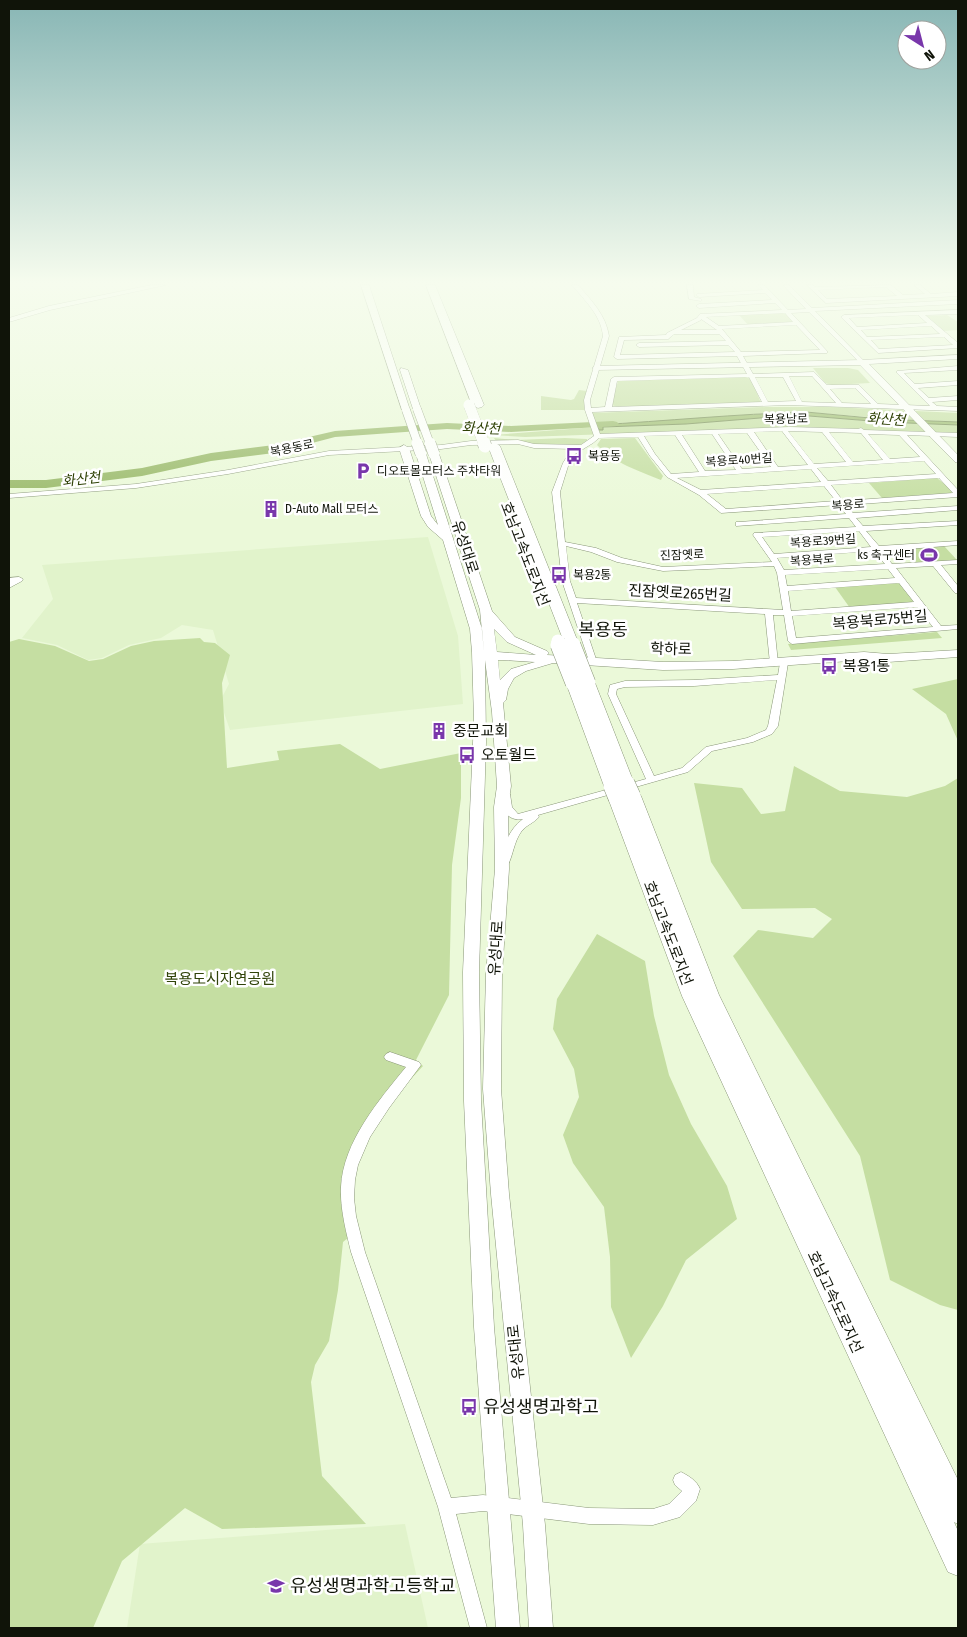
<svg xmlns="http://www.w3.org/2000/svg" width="967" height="1637" font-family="'Fira Sans Condensed','Noto Sans KR',sans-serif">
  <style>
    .built { fill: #e1f3cb }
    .green { fill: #c5dea2 }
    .water { fill: #99b969; stroke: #70884c }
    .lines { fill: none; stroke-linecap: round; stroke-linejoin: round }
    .river { fill: #99b969; fill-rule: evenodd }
    .street-casing { stroke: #899678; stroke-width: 1 }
    .secondary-casing { stroke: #899678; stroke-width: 1 }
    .highway-casing { stroke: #899678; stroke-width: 1 }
    .street { fill: #fff; fill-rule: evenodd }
    .secondary { fill: #fff; fill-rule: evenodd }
    .highway { fill: #fff; fill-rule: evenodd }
    .secondary-bridge-far1-casing { stroke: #899678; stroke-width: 9; stroke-linecap: butt }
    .secondary-bridge-casing { stroke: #899678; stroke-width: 12; stroke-linecap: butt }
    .highway-bridge-far2-casing { stroke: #899678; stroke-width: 11; stroke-linecap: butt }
    .highway-bridge-far1-casing { stroke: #899678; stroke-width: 14; stroke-linecap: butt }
    .highway-bridge-casing { stroke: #899678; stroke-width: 18; stroke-linecap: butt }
    .secondary-bridge-far1 { stroke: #fff; stroke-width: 8 }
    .secondary-bridge { stroke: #fff; stroke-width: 11 }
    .highway-bridge-far2 { stroke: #fff; stroke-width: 11 }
    .highway-bridge-far1 { stroke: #fff; stroke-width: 13 }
    .highway-bridge { stroke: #fff; stroke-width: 17 }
    .labels { text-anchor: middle; stroke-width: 5; stroke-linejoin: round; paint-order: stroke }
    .far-street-label { font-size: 12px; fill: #101409; stroke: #fff }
    .far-poi-label { font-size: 12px; fill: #101409; stroke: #fff; text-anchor: start }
    .far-water-label { font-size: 14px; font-style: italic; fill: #2f4206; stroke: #fff }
    .street-label { font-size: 15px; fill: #101409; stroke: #fff }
    .poi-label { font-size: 15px; fill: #101409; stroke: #fff; text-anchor: start }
    .park-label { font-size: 15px; fill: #314409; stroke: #fff }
    .quarter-label { font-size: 18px; fill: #101409; stroke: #fff }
    .near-poi-label { font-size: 18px; fill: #101409; stroke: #fff; text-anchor: start }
  </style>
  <rect width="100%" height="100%" fill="#ebf9d9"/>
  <g class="built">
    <polygon points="428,537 458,636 463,704 230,730 220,701 229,684 213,630 182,625 161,638 129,645 102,658 88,660 57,645 22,638 53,599 42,565"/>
    <polygon points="405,1524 428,1628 127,1628 140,1544"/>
  </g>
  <g class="green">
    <polygon points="782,313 786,314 793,322 748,325 739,315"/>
    <polygon points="947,315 958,322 958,330 943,331 926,316"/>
    <polygon points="813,368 848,368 858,370 870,383 832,385 825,383"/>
    <polygon points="745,377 751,379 761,403 619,407 611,405 618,381"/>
    <polygon points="579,390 587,391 584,410 541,410 541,396 571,400 574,399"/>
    <polygon points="766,407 831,407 958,413 958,422 879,418 806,412 766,413 693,420 597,424 591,413"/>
    <polygon points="798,415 867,421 958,425 958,433 778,428 525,437 493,435 583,428 686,424"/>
    <path d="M 494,438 L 516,440 L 565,438 L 587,439 L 588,442 C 568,451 519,443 496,441 Z"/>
    <path d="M 635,438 L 663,476 L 661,480 C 637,470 616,464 597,445 L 601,439 Z"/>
    <polygon points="937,478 953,491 951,493 882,498 869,483"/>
    <polygon points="944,546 957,560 914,564 901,549"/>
    <polygon points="896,583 901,584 914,600 911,603 850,608 835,587"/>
    <polygon points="937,632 942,638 791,650 788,644"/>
    <polygon points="200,638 204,642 215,643 230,655 222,683 227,768 279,760 277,751 340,744 380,769 461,753 461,798 452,865 449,995 416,1060 423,1066 397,1094 359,1152 353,1182 354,1213 359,1229 343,1242 338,1290 329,1341 315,1365 311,1382 322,1476 366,1524 222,1529 185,1508 122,1561 93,1628 9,1628 9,642 19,639 55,646 89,661 103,659 131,646 154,641"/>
    <polygon points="958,679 958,741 946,714 912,689"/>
    <polygon points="794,766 840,791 907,797 945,786 958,778 958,1310 940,1305 890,1280 860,1156 733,956 758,930 813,938 832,919 815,908 742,909 711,862 694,783 742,788 761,814 785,811"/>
    <polygon points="597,934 645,961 654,1016 669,1075 691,1124 727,1186 737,1219 686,1260 663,1306 631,1358 611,1307 610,1257 604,1207 573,1163 563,1135 579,1097 574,1069 553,1029 557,999"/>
  </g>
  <path class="water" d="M 806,412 L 881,419 L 958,422 L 958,425 L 883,422 L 797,415 L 686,424 L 603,427 L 603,430 L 599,430 L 596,425 C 666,421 736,414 806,412 Z"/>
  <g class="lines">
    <polygon class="river" points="613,421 617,422 619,424 617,426 511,432 447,429 335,437 274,453 211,461 142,476 46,488 9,488 9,480 46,480 142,468 211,453 274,445 335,431 447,423 511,426"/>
    <g class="street-casing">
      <g id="street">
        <path d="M 572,285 L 578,285 C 591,300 606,315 609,336 L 590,400 L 591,408 L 605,407 L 611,379 L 614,377 L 747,374 L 737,356 L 617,359 L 614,357 L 619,337 L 666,335 L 667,333 L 697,318 L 700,314 L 782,310 L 775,303 L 699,308 L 696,306 L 699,304 L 772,300 L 765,293 L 699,297 L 696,295 L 697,294 L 763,290 L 758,285 L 764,285 L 788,310 L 806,309 L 783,285 L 789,285 L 812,308 L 958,300 L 958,304 L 815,311 L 864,361 L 864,363 L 860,363 L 809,312 L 791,313 L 827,351 L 827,353 L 743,356 L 753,374 L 814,372 L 827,385 L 859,385 L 878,404 L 930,406 L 897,373 L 897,371 L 958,366 L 958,370 L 904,373 L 915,384 L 958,381 L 958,385 L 918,388 L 929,398 L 958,396 L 958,400 L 932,402 L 937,406 L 958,407 L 958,411 L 788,405 L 592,412 L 600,434 L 790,427 L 858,429 L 861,428 L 864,430 L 958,433 L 958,437 L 907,435 L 958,490 L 958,497 L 846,505 L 853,513 L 958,506 L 958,510 L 856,518 L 863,526 L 958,521 L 958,525 L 866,531 L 879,546 L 958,541 L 958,545 L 882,551 L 892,564 L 958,560 L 958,564 L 941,565 L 958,586 L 958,593 L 955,593 L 933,566 L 896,568 L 941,626 L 958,625 L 958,629 L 792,644 L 788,641 L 784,615 L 773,615 L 778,663 L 774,666 L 770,663 L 765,614 L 577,603 L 597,662 L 596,664 L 590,664 L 562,581 L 552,492 L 563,463 L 570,452 L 574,449 L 534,448 L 518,444 L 471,445 L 441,449 L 329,455 L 228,474 L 136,488 L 9,498 L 9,494 L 136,484 L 228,470 L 329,451 L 441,445 L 471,441 L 518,440 L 534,444 L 581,445 L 594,436 L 585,410 L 584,400 L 603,336 C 601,315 585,301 572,285 ZM 785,313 L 793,322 L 719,326 L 706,317 ZM 701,319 L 717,330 L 681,330 L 701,320 ZM 796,325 L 820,350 L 741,352 L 722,329 ZM 674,334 L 719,334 L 726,341 L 639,343 L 636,345 L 639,347 L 728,345 L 735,352 L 620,355 L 624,340 L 668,339 ZM 789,376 L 812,376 L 836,403 L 802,402 ZM 749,377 L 762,402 L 612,407 L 617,381 ZM 755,377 L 783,377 L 796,401 L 768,402 ZM 855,388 L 871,404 L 842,403 L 830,389 ZM 782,431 L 808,465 L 778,467 L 754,432 ZM 788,431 L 822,432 L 846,462 L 814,464 ZM 829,432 L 861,433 L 883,460 L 853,462 ZM 747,433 L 771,467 L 742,469 L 718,434 ZM 712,434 L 736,470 L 705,471 L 682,435 ZM 868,434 L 899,435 L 920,457 L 890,459 ZM 675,435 L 699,472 L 671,474 L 655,454 L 644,436 ZM 638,437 L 650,456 L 667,477 L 699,495 L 721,513 L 839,505 L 846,514 L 739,522 L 736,522 L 736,526 L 849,518 L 856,527 L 754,533 L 753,535 L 772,562 L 663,567 L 622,558 L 596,548 L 565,542 L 560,492 L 569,463 L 575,454 L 593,443 L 599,438 ZM 924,461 L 936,474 L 828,481 L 817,468 ZM 811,469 L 821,482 L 701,490 L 677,478 ZM 939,478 L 953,493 L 843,501 L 831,485 ZM 824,486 L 836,501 L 726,509 L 707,494 ZM 859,531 L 871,547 L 774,554 L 762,537 ZM 566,546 L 591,552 L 617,562 L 663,571 L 774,566 L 777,573 L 783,610 L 576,598 L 570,581 ZM 874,551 L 885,564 L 784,570 L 777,558 ZM 888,569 L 895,578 L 787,586 L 785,575 ZM 899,583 L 914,602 L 791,611 L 788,591 ZM 917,607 L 933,627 L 796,638 L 792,616 Z"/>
        <polygon points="687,285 693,285 694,297 701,299 701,301 689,299"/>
        <path d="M 807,285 L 813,285 L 815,287 L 891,285 L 903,295 L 925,294 L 914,285 L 920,285 L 931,294 L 958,292 L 958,296 L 826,303 ZM 886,287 L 897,296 L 827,299 L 818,290 Z"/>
        <path d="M 958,310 L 958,314 L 925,315 L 958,343 L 958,348 L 878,353 L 841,317 L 844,315 ZM 918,315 L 927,323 L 857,327 L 849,318 ZM 931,326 L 940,334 L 867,337 L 861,330 ZM 944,337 L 953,345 L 879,349 L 871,340 Z"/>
        <polygon points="19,577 23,579 22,581 9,588 9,578"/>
        <path d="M 784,660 L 788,663 L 778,726 L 772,734 L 753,742 L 712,751 L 688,772 L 538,815 L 539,817 C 534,823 526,825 521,832 C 514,842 513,855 508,865 L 500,865 L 499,863 C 504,846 508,830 523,819 C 507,822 499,808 504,794 L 510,794 L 512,807 L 518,814 L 646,779 L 608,694 L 610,685 L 625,681 L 694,680 L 778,675 L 780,663 ZM 777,680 L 768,726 L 766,730 L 747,738 L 706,747 L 682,768 L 654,776 L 616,694 L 617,689 L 625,687 L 694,686 Z"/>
        <path d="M 390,1052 L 419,1062 L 421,1065 L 389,1108 L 370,1137 L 358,1165 L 355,1180 L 354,1198 L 356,1216 L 365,1252 L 451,1498 L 483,1495 L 589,1508 L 653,1509 L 669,1504 L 682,1491 L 675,1485 L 673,1480 L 675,1475 L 681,1472 C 689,1476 697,1481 700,1489 L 696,1501 L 680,1517 L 653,1525 L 589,1524 L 483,1511 L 456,1514 L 487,1628 L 470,1628 L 438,1507 L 351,1252 C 346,1231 340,1209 341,1187 C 343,1142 379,1100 406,1067 L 386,1060 L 384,1057 L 386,1054 Z"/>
      </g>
    </g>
    <g class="secondary-casing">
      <g id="secondary">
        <polygon points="152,285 166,285 50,310 9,322 9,318 49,306"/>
        <polygon points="361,285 369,285 410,410 409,412 402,410"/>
        <polygon points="958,355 958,359 869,364 958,455 958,463 955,462 860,365 596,370 592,368 596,366 862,360"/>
        <polygon points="401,368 408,370 421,409 420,411 413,409 400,370"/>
        <path d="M 404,445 L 409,448 L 431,516 L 438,525 L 416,454 L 421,451 L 426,454 L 482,629 L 484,652 L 480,610 L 429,454 L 431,452 L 437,452 L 439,454 L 492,611 L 515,637 L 547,651 L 549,653 L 547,655 L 663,662 L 733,661 L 864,652 L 888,654 L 958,650 L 958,657 L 888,662 L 864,660 L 733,669 L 663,670 L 553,663 L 526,671 L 514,678 L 508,689 L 506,700 L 503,703 L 511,786 L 508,807 L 509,869 L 502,974 L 501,1089 L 509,1194 L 545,1525 L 553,1628 L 529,1628 L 523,1525 L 491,1194 L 483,1089 L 486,974 L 495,869 L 494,807 L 497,786 L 492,712 L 485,660 L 486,742 L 479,972 L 481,1101 L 494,1327 L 520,1628 L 496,1628 L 474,1327 L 464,1101 L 463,972 L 474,720 L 472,652 L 470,629 L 443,540 L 428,527 L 421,516 L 399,448 ZM 494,629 L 507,642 L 536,655 L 497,652 ZM 498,660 L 503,660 L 535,662 L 511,669 L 500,680 Z"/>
      </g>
    </g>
    <g class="highway-casing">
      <g id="highway">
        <polygon points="426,285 435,285 484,405 482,407 478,408 472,405"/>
        <polygon points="494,442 500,446 578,642 576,645 566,645 564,642 488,446"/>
        <polygon points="574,678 580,681 587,678 592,680 595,683 634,783 632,787 620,787 618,790 606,790 604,786 566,683 569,680"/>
        <polygon points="632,791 638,792 641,796 719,995 958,1480 958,1524 954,1522 958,1531 958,1576 948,1572 682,996 608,798 611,794 617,793 624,795 626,792"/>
      </g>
    </g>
    <use href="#street" class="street"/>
    <use href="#secondary" class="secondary"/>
    <use href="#highway" class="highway"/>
    <g class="secondary-bridge-far1-casing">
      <g id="secondary-bridge-far1">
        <polyline points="417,409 430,444"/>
        <polyline points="406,410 418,444"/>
      </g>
    </g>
    <g class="secondary-bridge-casing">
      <g id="secondary-bridge">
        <polyline points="417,443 421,454"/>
        <polyline points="430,443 434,454"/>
      </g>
    </g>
    <g class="highway-bridge-far2-casing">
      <polyline id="highway-bridge-far2" points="469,405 484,444"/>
    </g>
    <g class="highway-bridge-far1-casing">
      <g id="highway-bridge-far1">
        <polyline points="484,443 485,446"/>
        <polyline points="558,641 560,646"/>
        <polyline points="571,642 573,646"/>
      </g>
    </g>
    <g class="highway-bridge-casing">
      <g id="highway-bridge">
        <polyline points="559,645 574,683"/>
        <polyline points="572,645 587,683"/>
        <polyline points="626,783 632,796"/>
        <polyline points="612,786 617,798"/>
      </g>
    </g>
    <use href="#secondary-bridge-far1" class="secondary-bridge-far1"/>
    <use href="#secondary-bridge" class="secondary-bridge"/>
    <use href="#highway-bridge-far2" class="highway-bridge-far2"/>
    <use href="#highway-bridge-far1" class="highway-bridge-far1"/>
    <use href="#highway-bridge" class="highway-bridge"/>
  </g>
  <linearGradient id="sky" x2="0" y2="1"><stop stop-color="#88b6b5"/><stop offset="0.55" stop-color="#f6fcee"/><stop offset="1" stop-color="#f6fcee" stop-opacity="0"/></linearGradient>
  <rect width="967" height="514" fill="url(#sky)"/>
  <defs>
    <g id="bus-bare" transform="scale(1.35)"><path d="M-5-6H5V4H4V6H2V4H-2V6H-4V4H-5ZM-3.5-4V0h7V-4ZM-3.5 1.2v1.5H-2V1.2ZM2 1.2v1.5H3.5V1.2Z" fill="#7937ab" stroke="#fff" stroke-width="2.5" paint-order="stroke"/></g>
    <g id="parking-bare" transform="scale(1.35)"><path d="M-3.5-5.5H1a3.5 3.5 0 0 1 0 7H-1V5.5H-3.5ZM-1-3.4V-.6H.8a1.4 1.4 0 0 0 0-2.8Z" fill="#7937ab" stroke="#fff" stroke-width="2.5" paint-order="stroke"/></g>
    <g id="building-bare" transform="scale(1.35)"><path d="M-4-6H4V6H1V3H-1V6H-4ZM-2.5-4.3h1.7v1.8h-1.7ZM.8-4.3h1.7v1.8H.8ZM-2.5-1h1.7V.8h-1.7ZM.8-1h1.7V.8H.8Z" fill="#7937ab" stroke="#fff" stroke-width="2.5" paint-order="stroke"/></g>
    <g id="stadium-bare" transform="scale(1.35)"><path d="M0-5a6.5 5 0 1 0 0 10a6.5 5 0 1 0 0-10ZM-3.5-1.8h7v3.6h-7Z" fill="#7937ab" stroke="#fff" stroke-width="2.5" paint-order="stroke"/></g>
    <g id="school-bare" transform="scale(1.35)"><path d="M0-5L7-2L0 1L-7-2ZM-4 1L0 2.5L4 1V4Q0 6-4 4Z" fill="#7937ab" stroke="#fff" stroke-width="2.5" paint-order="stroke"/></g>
  </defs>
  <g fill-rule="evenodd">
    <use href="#bus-bare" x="574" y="456"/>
    <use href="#parking-bare" x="363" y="471"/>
    <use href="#building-bare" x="271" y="509"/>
    <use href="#stadium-bare" x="929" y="555"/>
    <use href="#bus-bare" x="559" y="575"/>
    <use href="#bus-bare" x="829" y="666"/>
    <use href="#building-bare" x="439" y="731"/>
    <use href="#bus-bare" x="467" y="755"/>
    <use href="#bus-bare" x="469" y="1407"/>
    <use href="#school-bare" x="276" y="1586"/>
  </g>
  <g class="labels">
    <g class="far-street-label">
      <text transform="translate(786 419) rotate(-1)" y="4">복용남로</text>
      <text transform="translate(292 448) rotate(-11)" y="4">복용동로</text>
      <text transform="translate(739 460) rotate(-4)" y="4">복용로40번길</text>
      <text transform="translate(848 505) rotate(-4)" y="4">복용로</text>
      <text transform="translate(823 541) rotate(-4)" y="4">복용로39번길</text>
      <text transform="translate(682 555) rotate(-2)" y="4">진잠옛로</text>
      <text transform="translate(812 560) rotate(-4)" y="4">복용북로</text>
    </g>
    <g class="far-poi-label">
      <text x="588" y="460">복용동</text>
      <text x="377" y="475">디오토몰모터스 주차타워</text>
      <text x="285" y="513">D-Auto Mall 모터스</text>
      <text x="915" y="559" text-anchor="end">ks 축구센터</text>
      <text x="573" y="579">복용2통</text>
    </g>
    <g class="far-water-label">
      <text transform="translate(886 419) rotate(4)" y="5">화산천</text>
      <text transform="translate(481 428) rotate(2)" y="5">화산천</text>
      <text transform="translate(81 479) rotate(-7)" y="5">화산천</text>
    </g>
    <g class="street-label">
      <text transform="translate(465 547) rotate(72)" y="5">유성대로</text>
      <text transform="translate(525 554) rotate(69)" y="5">호남고속도로지선</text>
      <text transform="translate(680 593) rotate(3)" y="5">진잠옛로265번길</text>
      <text transform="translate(880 620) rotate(-5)" y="5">복용북로75번길</text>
      <text transform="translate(671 649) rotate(1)" y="5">학하로</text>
      <text transform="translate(668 933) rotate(69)" y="5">호남고속도로지선</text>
      <text transform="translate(496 948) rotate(-86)" y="5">유성대로</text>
      <text transform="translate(835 1302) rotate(65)" y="5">호남고속도로지선</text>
      <text transform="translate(516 1352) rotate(-96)" y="5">유성대로</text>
    </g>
    <g class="poi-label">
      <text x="843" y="671">복용1통</text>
      <text x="453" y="736">중문교회</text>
      <text x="481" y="760">오토월드</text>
    </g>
    <g class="park-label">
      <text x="220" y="984">복용도시자연공원</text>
    </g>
    <g class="quarter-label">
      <text x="603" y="636">복용동</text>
    </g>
    <g class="near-poi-label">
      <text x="483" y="1413">유성생명과학고</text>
      <text x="290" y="1592">유성생명과학고등학교</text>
    </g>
  </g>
  <rect width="967" height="1637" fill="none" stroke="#101409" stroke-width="20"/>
  <g transform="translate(922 45) rotate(144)"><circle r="24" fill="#ffffff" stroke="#9fa19d"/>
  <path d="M0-4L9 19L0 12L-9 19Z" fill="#7937ab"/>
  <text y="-8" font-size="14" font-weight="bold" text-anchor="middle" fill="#101409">N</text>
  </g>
</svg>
